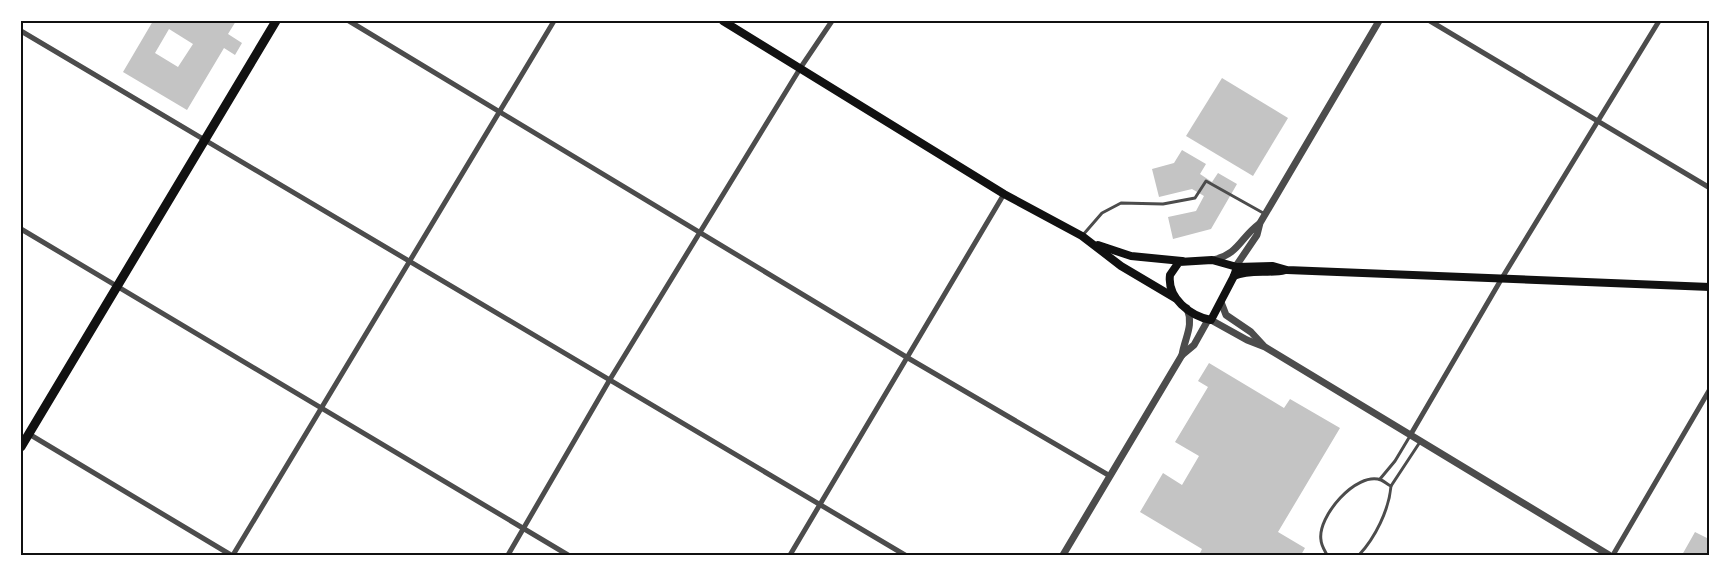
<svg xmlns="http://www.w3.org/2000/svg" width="1731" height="576" font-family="Raleway,sans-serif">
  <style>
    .building { fill: #c4c4c4; fill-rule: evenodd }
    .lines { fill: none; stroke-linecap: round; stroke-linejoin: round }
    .service { stroke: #4c4c4c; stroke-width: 3 }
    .minor { stroke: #4c4c4c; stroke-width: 5 }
    .tertiary { stroke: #4c4c4c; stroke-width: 7 }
    .secondary { stroke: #111; stroke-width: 8 }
    .primary { stroke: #111; stroke-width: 9 }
    .neatline { fill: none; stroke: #111; stroke-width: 2 }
  </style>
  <rect width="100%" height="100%" fill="#fff"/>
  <g class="building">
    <path d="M 153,21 L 236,21 L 228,34 L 242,43 L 235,55 L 224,48 L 187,110 L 123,72 ZM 169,29 L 193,44 L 178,67 L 155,53 Z"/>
    <polygon points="1222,78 1288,118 1253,176 1186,136"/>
    <polygon points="1182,150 1206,164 1200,174 1212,182 1218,173 1237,184 1211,229 1173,239 1168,217 1196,211 1204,196 1192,189 1159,197 1152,169 1174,163"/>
    <polygon points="1209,363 1284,408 1290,399 1340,428 1278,532 1305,548 1301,555 1199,555 1202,549 1140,512 1163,473 1182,485 1199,456 1175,442 1208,387 1198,381"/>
    <polygon points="1695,532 1709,539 1710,537 1710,555 1682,555"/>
  </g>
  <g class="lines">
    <g class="service">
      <polyline points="1082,236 1102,213 1121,203 1163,204 1195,198 1206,181 1265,214"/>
      <polyline points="1380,479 1395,461 1410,436"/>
      <polyline points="1391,486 1420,442"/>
      <path d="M 1327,555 C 1325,551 1321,545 1321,540 C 1317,517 1356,471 1381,480 C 1384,481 1388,485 1391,486 C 1389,510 1375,538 1359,555"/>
    </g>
    <g class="minor">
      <polyline points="349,21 908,358 1110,476"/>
      <polyline points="1430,21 1710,188"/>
      <polyline points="21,31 905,555"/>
      <polyline points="21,229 568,555"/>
      <polyline points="29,434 231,555"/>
      <polyline points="1411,434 1502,278 1659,21"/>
      <polyline points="233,555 554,21"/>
      <polyline points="508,555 609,381 801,67 832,21"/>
      <polyline points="790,555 1004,194"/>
      <polyline points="1613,555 1710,389"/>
    </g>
    <g class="tertiary">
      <path d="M 1213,260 C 1239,254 1240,238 1259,224"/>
      <polyline points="1236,266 1257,235 1260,223 1379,21"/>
      <polyline points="1221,302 1226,315 1251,332 1263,345"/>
      <polyline points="1211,320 1247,340 1265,347 1609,555"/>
      <path d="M 1182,355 C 1185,337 1194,326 1187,308"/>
      <polyline points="1063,555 1182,355 1194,345 1208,320"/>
    </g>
    <g class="secondary">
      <polyline points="723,21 1004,194 1082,236 1121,266 1175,298"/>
      <polyline points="1098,245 1131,256 1182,261"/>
      <path d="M 1237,267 L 1234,276 L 1211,320 C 1190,316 1167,298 1170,275 L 1179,262 L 1212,260 L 1237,267 L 1273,266 L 1287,270 L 1710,287"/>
      <path d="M 1234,276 C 1249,269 1269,274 1285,270"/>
    </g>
    <polyline class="primary" points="21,447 276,21"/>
  </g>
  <rect width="1731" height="576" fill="none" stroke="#ffffff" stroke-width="45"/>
  <rect x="22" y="22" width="1686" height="532" class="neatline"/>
</svg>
